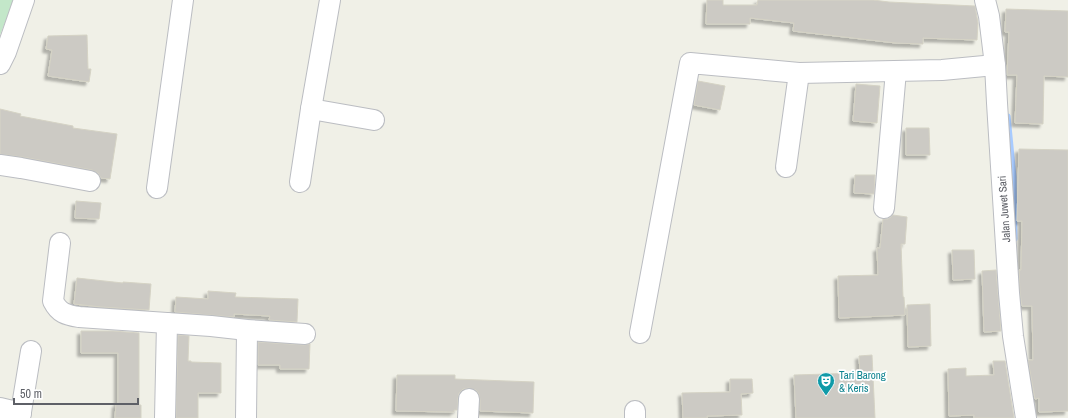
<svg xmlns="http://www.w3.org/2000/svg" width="1068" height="418" font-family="'Archivo Narrow',sans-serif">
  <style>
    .green { fill: #c3e7c9 }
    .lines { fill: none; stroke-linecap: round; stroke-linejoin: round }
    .stream { stroke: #a8cbff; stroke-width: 5 }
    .building { fill: #cccac4; stroke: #d5d3c5; filter: url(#shadow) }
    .minor-casing { stroke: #bbbdc2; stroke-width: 22 }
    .minor { stroke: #fff; stroke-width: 20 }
    .labels { text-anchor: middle; stroke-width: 3.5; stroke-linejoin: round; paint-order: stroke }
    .street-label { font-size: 11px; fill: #5e6067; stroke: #fff }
    .culture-label { font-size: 11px; fill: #0d838f; stroke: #fff; text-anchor: start }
  </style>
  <defs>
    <filter id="shadow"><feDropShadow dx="-3.5" dy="3.5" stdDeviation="1" flood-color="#0004"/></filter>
  </defs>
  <rect width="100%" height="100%" fill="#f0f0e7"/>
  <polygon class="green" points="0,0 14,0 0,35"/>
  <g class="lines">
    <polyline class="stream" points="1008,116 1014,177 1015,239"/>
  </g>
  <g class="building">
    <polygon points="707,0 723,0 723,5 757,5 758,0 873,0 889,2 975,6 978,23 977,40 923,38 923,44 896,43 793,31 794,23 750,18 750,24 706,24"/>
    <polygon points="1006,9 1068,11 1068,77 1044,76 1043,124 1015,123 1017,75 1007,75 1009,32 1005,32"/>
    <polygon points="87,35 88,69 91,69 89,82 48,76 52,50 46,49 48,36"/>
    <polygon points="698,81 725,86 720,110 694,105"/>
    <polygon points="856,84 880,86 877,123 853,121"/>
    <polygon points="0,109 21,114 20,116 73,126 73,128 117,134 110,179 101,178 98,173 92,170 23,157 0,154"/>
    <polygon points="906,128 929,128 930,155 906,155"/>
    <polygon points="1019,149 1068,150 1068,411 1039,412 1039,398 1035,399 1028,360 1033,360 1032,306 1022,306 1020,292 1019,270 1021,270 1022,221 1017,221"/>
    <polygon points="855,175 875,175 874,194 854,193"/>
    <polygon points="76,201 101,203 99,219 75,218"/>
    <polygon points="893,215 907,217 905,244 901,244 903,297 904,297 905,315 839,318 838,276 878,275 877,248 880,248 883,219 888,219"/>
    <polygon points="952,250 974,250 975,279 953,280"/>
    <polygon points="996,270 1001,331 984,332 982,271"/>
    <polygon points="77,278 123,283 123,282 151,284 149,310 102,307 74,304"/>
    <polygon points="208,291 236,293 235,297 298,299 297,322 269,320 270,316 234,314 234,317 175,312 176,297 208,299"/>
    <polygon points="930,304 931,346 908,347 907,305"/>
    <polygon points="81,331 113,331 139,333 139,405 141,405 141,418 115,418 116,404 118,404 118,353 81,353"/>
    <polygon points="178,335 189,336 188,361 191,361 191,362 221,363 221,393 198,393 198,418 176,418"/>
    <polygon points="258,342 304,345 310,344 309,369 280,369 280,365 258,365"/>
    <polygon points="872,355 875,418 796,418 794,375 860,373 859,356"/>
    <polygon points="993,361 1005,361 1014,418 974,418 974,415 949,416 948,369 966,368 966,376 994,375"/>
    <polygon points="397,375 455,375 455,379 534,382 533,413 480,411 480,400 479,394 476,390 469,388 463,389 459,393 458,398 457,410 454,410 454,412 396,411"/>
    <polygon points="730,379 752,379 753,393 741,394 742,415 707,416 707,418 683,418 682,393 730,392"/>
  </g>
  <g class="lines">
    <g class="minor-casing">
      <g id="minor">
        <polyline points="985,0 989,16 995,65 997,103 1009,293 1013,336 1026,418"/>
        <polyline points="0,64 6,52 24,0"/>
        <polyline points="311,109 374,120"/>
        <polyline points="0,165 21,168 90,181"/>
        <polyline points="786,167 799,73"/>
        <polyline points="300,182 311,109 330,0"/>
        <polyline points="157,188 183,0"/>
        <polyline points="884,208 896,71"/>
        <path d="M 60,243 L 53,301 C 59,313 66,315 79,317 L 211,326 L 247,330 L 305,334"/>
        <polyline points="640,333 690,63 799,73 942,70 995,65"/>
        <polyline points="0,408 21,413"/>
        <polyline points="20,418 31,351"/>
        <polyline points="165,418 167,323"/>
        <polyline points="246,418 247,330"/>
        <polyline points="468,418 469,399"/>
        <polyline points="635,418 635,411"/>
      </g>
    </g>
    <use href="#minor" class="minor"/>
  </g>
  <defs>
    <g id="theatre-pin" transform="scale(0.9)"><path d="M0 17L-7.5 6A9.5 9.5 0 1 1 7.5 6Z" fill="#0f9aa8" stroke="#fff"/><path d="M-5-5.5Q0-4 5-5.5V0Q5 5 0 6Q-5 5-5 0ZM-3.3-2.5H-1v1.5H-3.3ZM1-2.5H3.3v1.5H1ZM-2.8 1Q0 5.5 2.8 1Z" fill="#fff"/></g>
  </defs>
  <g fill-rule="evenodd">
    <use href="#theatre-pin" x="826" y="381"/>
  </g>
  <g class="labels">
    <g class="street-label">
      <text transform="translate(1004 209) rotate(-94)" y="4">Jalan Juwet Sari</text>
    </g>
    <g class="culture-label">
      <text x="839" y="379">Tari Barong<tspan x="839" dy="13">&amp; Keris</tspan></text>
    </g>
  </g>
  <path d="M14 398v6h124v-6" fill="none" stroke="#5e6067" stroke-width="2"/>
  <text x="20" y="398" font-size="12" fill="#5e6067" stroke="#ffffff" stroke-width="3" paint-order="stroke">50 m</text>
</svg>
